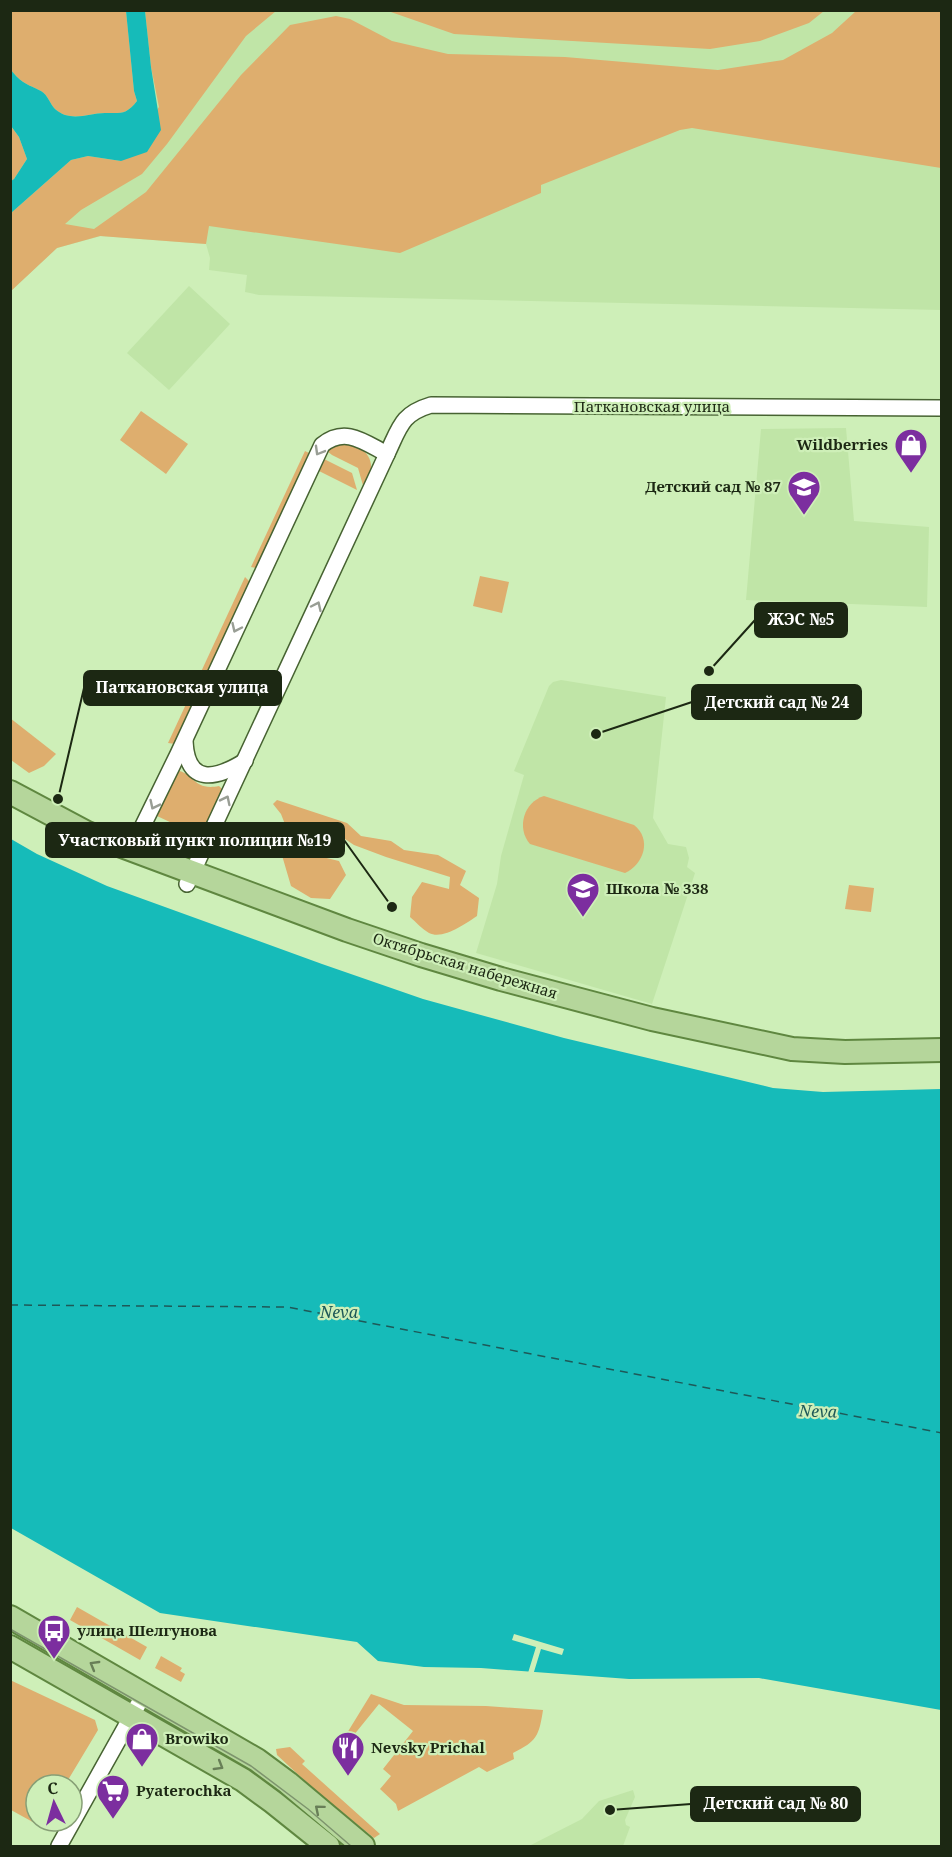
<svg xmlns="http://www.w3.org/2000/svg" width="952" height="1857" font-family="'Noto Serif',serif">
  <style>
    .built { fill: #c0e5a7 }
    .green { fill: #deae6e }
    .water { fill: #16bbb9 }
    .pier { fill: #ceefb8 }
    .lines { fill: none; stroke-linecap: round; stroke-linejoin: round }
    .ferry { stroke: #1e5958; stroke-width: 1.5; stroke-dasharray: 8 6; stroke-linecap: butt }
    .street-casing { stroke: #476332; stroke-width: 18 }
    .primary-casing { stroke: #5f8740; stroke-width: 26 }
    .street { stroke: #fff; stroke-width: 15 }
    .primary { stroke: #b5d69b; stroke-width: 22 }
    .tram { stroke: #7d946d; stroke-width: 1.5 }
    .oneway { stroke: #999e95 }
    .oneway2 { stroke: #687f57 }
    .labels { text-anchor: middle; stroke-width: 4.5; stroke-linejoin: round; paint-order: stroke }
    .street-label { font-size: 15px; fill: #1c2813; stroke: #ceefb8 }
    .poi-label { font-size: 15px; font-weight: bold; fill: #1c2813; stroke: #ceefb8; text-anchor: start }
    .water-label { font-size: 16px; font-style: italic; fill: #1e5958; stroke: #ceefb8 }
    .leader { fill: none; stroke: #1c2813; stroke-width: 2 }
    .callout-dot { fill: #1c2813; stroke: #ceefb8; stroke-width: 2 }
    .callout { fill: #1c2813; stroke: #1c2813; stroke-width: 2 }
    .callout-label { font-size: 16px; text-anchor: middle; font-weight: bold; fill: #fff }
  </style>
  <rect width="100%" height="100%" fill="#ceefb8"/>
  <g class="built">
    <polygon points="11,11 941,11 941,310 259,295 245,292 247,275 209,270 210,258 206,244 101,236 57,248 11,291"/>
    <polygon points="189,286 230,324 169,390 127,353"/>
    <polygon points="846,428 854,521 929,527 927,607 746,600 761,429"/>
    <polygon points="561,680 666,697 653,818 668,844 686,847 689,858 687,867 695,873 652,1004 476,953 497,884 501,856 524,775 514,771 549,686 553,682"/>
    <polygon points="633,1790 635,1797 625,1820 626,1825 630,1827 623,1846 529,1846 582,1819 599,1801"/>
  </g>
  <g class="green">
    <path d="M 11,11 L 126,11 L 134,91 L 137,101 C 126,115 121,113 105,113 C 88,113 71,123 55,109 C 50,104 48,95 41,91 C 27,84 21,83 11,70 Z"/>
    <polygon points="145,11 276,11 246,36 167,144 142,174 81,210 65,224 94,229 146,192 241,75 290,25 336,16 350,19 392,41 448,54 565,57 718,70 783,60 832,33 856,11 941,11 941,168 692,128 680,130 541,185 541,193 400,253 209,226 206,244 100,236 57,248 11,291 11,213 71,160 88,156 121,161 159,107 151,67"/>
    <polygon points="388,11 824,10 824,11 809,23 760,41 710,49 454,34"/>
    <polygon points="11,126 19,137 27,159 14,179 11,181"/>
    <polygon points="141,411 188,444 166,474 120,440"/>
    <path d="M 342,443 C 357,443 373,453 371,470 C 370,476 367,483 364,489 L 358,468 L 332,455 L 327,451 L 334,446 Z"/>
    <polygon points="305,451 309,453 256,568 251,567"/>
    <polygon points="324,459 352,473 357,490 319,471"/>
    <polygon points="480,576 509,582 502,613 473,606"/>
    <polygon points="245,577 250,582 175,744 168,743"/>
    <polygon points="10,718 56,754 44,766 29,773 11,760"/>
    <path d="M 179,771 C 194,774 194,791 219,786 L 223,790 L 202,837 L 157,816 Z"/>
    <path d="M 544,796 L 634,825 C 652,839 644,864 625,873 L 530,844 C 516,828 524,802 544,796 Z"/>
    <path d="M 277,800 L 347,823 L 361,836 L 391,841 L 404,850 L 438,855 L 466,871 L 460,885 L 479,898 L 477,916 C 465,924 443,940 429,933 C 422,929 416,922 410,917 L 412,897 L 422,882 L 449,889 L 450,877 L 386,857 L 354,845 L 336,833 L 309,824 L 303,833 L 310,854 L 339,861 L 346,875 L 330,899 L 311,898 L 291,886 L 281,852 L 288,832 L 281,814 L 273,804 Z"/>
    <polygon points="153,824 198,844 188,859 148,846 148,834"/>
    <polygon points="849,885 874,888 871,912 845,909"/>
    <polygon points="77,1607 147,1647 140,1660 70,1620"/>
    <polygon points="161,1656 182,1668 180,1671 185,1674 181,1682 155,1668"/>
    <polygon points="10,1680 95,1720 98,1730 65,1785 36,1785 36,1821 43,1821 40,1826 11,1810"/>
    <path d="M 371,1694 L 404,1705 L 486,1706 L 543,1710 C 539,1736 537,1741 513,1753 L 514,1759 L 487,1772 L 479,1767 L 398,1811 L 396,1804 L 380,1789 L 391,1776 L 383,1769 L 413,1731 L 379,1704 L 349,1741 L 344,1738 Z"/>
    <polygon points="290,1747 305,1761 302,1764 380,1834 374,1838 316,1791 277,1755 276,1749"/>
  </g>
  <g class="water">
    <path d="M 126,11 L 145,11 L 151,67 L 161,130 L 147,152 L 121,161 L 88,156 L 71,160 L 11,213 L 11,181 L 14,179 L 27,159 L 19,137 L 11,126 L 11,70 C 21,83 27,84 41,91 C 48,95 50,104 55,109 C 71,123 88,113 105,113 C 121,113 126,115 137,101 L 134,91 Z"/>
    <polygon points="11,839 37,854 107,886 322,964 423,999 564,1038 773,1088 823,1092 941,1089 941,1710 759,1678 629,1679 481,1668 424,1667 378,1661 357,1642 160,1613 11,1528"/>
  </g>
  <polygon class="pier" points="514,1634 564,1649 562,1655 541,1649 533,1675 528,1673 536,1647 512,1640"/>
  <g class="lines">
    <polyline class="ferry" points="10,1305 287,1307 942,1433"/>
    <g class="street-casing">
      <g id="street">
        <path d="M 185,741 C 187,786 216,779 245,761"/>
        <path d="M 131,850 L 178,754 L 322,445 C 345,426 364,442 387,454"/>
        <path d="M 187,884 L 387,454 C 400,427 401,414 431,405 L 942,408"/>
        <polyline points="59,1846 144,1694"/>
      </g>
    </g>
    <g class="primary-casing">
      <g id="primary">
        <polyline points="10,792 87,833 347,930 421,955 501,979 652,1019 792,1049 845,1052 942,1050"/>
        <polyline points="10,1617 257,1760 288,1783 363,1846"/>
        <polyline points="10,1647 243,1780 273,1802 328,1846"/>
      </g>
    </g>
    <use href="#street" class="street"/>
    <use href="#primary" class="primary"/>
    <polyline class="tram" points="10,1629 251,1766 308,1809 351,1846"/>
  </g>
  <defs><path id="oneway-chevron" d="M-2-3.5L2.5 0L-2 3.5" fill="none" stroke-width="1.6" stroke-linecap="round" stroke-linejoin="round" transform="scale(1.5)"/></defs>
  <g class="oneway">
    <use href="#oneway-chevron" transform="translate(319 451) rotate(120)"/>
    <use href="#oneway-chevron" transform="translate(317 606) rotate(-65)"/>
    <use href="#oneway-chevron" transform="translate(236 628) rotate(115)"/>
    <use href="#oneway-chevron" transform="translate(226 800) rotate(-64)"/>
    <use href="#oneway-chevron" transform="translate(154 805) rotate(116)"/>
  </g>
  <g class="oneway2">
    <use href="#oneway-chevron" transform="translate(94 1665) rotate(-150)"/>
    <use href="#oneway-chevron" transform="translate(219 1766) rotate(31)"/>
    <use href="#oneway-chevron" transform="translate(319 1809) rotate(-140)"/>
  </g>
  <defs>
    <g id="shop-pin" transform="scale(1.725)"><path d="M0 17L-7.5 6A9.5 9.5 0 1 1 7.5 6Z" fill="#7c2e9f" stroke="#ceefb8"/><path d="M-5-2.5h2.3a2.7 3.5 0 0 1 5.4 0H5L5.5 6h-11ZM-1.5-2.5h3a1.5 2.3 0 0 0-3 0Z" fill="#fff"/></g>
    <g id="school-pin" transform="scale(1.725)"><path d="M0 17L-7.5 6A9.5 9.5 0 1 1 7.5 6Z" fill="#7c2e9f" stroke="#ceefb8"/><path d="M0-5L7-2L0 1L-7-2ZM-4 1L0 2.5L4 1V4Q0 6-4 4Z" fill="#fff"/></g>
    <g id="bus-pin" transform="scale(1.725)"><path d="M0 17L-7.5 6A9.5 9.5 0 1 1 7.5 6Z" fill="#7c2e9f" stroke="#ceefb8"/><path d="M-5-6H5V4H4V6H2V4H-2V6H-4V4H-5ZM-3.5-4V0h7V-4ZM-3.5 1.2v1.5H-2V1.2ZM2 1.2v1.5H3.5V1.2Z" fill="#fff"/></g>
    <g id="restaurant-pin" transform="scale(1.725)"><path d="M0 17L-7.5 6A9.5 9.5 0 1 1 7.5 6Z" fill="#7c2e9f" stroke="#ceefb8"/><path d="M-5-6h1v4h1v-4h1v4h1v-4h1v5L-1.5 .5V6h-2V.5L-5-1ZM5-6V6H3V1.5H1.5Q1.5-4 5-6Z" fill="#fff"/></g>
    <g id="supermarket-pin" transform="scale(1.725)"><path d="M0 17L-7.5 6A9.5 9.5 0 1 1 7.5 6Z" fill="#7c2e9f" stroke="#ceefb8"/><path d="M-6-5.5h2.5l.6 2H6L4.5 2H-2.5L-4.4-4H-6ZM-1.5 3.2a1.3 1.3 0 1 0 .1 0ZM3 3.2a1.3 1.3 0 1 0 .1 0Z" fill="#fff"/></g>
  </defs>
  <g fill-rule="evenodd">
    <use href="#shop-pin" x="911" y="445"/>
    <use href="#school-pin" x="804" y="487"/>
    <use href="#school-pin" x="583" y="889"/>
    <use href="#bus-pin" x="54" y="1631"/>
    <use href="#shop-pin" x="142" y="1739"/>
    <use href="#restaurant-pin" x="348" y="1748"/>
    <use href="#supermarket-pin" x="113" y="1791"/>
  </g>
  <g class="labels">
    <g class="street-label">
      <text x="652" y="412">Паткановская улица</text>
      <text transform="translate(465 966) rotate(17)" y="5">Октябрьская набережная</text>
    </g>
    <g class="poi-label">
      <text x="888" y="450" text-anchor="end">Wildberries</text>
      <text x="781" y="492" text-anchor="end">Детский сад № 87</text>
      <text x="606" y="894">Школа № 338</text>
      <text x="77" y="1636">улица Шелгунова</text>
      <text x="165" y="1744">Browiko</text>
      <text x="371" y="1753">Nevsky Prichal</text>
      <text x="136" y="1796">Pyaterochka</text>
    </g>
    <g class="water-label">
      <text x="339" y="1318">Neva</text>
      <text transform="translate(818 1411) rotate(2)" y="6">Neva</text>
    </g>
  </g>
  <path class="leader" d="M709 671L755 620M58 799L84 688M596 734L692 702M392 907L344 840M610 1810L691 1804"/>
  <g class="callout-dot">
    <circle cx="709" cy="671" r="6"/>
    <circle cx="58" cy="799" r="6"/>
    <circle cx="596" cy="734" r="6"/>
    <circle cx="392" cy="907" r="6"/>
    <circle cx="610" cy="1810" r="6"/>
  </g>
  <g class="callout">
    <rect x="755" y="603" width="92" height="34" rx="6"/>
    <rect x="84" y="671" width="197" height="34" rx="6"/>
    <rect x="692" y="685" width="169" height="34" rx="6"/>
    <rect x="46" y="823" width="298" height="34" rx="6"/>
    <rect x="691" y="1787" width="169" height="34" rx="6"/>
  </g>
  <g class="callout-label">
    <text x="801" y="625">ЖЭС №5</text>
    <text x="182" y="693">Паткановская улица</text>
    <text x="777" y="708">Детский сад № 24</text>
    <text x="195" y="846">Участковый пункт полиции №19</text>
    <text x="776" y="1809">Детский сад № 80</text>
  </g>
  <rect width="952" height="1857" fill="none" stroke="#1c2813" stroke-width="24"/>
  <g transform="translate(54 1803) rotate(355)"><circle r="28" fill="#ceefb8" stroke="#879f76" stroke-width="1.5"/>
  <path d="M0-4.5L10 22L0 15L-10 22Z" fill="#7c2e9f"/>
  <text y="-9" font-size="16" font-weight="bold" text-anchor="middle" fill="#1c2813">С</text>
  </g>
</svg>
